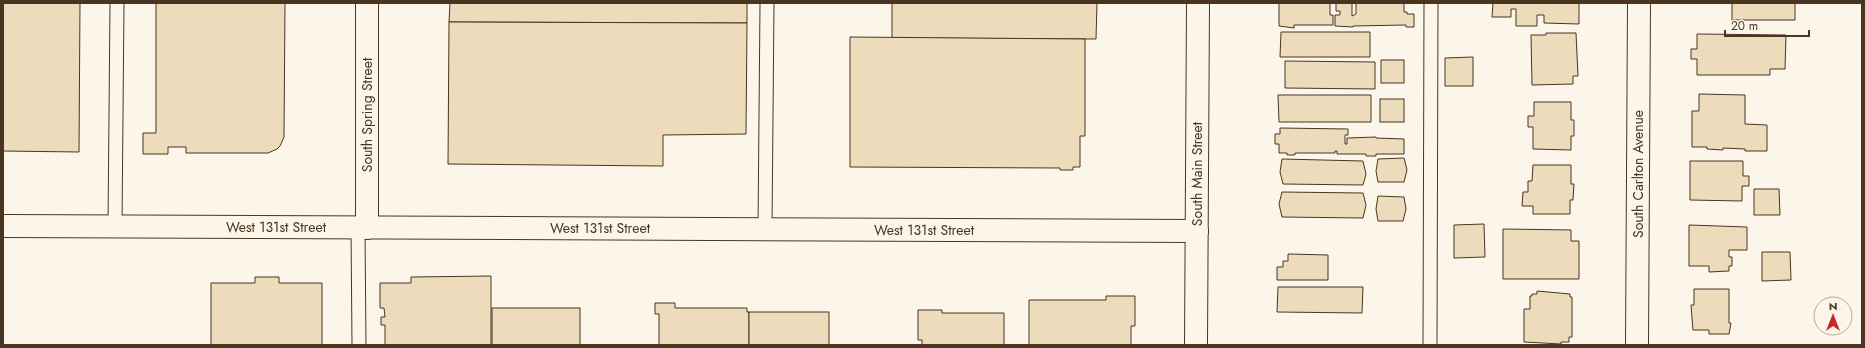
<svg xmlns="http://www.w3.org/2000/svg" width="1865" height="348" font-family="Jost,sans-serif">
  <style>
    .building { fill: #ecdcbc; stroke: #4a3520 }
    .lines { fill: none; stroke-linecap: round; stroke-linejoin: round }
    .service-casing { stroke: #4a3520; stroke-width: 15 }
    .minor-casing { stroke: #4a3520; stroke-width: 24 }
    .primary-casing { stroke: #4a3520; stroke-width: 24 }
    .service { stroke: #fbf6e9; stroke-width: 13 }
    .minor { stroke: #fbf6e9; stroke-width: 22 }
    .primary { stroke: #fbf6e9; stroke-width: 22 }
    .labels { text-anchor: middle; stroke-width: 3; stroke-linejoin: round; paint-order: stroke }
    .street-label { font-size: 14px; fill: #4a3520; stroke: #fbf6e9 }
  </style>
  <rect width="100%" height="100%" fill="#fbf6e9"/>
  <g class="building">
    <polygon points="3,3 80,3 79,152 3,151"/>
    <polygon points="156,3 285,3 284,137 280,146 277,149 268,153 186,153 186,147 168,147 168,154 143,154 143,133 156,133"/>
    <polygon points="450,3 747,3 747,23 449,22"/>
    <polygon points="892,3 1097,3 1096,39 892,38"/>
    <polygon points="1279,3 1330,3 1330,15 1333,15 1333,25 1294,25 1294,28 1279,26"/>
    <polygon points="1336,3 1352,3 1352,16 1356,14 1356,3 1404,3 1404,12 1407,12 1407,14 1414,14 1414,27 1406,27 1406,25 1353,26 1353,27 1335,26 1335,15 1340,15 1340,11 1336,11"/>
    <polygon points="1493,3 1579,3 1579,24 1544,23 1544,15 1537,15 1537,26 1516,26 1516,9 1511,9 1511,17 1492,17"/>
    <rect x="1732" y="3" width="63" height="17"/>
    <polygon points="449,22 747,23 746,134 663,135 663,166 448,164"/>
    <polygon points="1281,32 1370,32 1370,57 1280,57"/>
    <polygon points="1546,33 1576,33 1578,76 1573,76 1573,84 1532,85 1531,35 1546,35"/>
    <polygon points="1697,34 1786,35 1785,69 1770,69 1770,75 1697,75 1697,59 1691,59 1691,49 1697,49"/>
    <polygon points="850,37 1085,39 1085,136 1080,136 1080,167 1073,167 1073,170 1060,170 1060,168 850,167"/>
    <polygon points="1473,57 1473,86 1445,86 1445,58"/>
    <rect x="1381" y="60" width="23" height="23"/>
    <polygon points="1285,61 1375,62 1375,89 1285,88"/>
    <polygon points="1699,94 1745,95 1745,124 1767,125 1767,151 1745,151 1745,149 1723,148 1723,150 1707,149 1707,147 1692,147 1692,111 1699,111"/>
    <polygon points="1278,95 1371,95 1371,122 1279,122"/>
    <rect x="1380" y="99" width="24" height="23"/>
    <polygon points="1534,102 1571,102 1571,120 1574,120 1574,136 1571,136 1571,150 1533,149 1533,127 1528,127 1528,116 1534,116"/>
    <polygon points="1280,128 1348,129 1348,135 1345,135 1345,144 1347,144 1347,138 1376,137 1376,138 1404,139 1404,154 1376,154 1376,156 1366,156 1366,154 1337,154 1337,151 1335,151 1335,153 1295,153 1295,155 1287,155 1287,153 1279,153 1279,144 1275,144 1275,134 1280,134"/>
    <polygon points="1404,158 1407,170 1404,182 1378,182 1376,171 1378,159"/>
    <polygon points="1282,159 1363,161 1366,174 1363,185 1283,184 1280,172"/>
    <polygon points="1690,161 1743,161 1743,176 1749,176 1749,186 1742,186 1742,201 1690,200"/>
    <polygon points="1533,165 1571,165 1571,184 1574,184 1573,200 1570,200 1570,214 1533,214 1533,206 1522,206 1523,192 1528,192 1528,181 1532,181"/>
    <polygon points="1754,189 1779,189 1780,215 1754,215"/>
    <polygon points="1282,192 1363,193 1366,205 1363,218 1282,217 1279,204"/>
    <polygon points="1378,196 1404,197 1406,209 1403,221 1378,221 1376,209"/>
    <polygon points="1484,224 1485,257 1454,258 1454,225"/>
    <polygon points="1689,225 1747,227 1747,250 1729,250 1729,257 1732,257 1732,266 1729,266 1729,271 1709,272 1709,266 1689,266"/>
    <polygon points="1503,229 1571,230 1571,241 1579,241 1579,279 1503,279"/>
    <polygon points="1762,252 1790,252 1791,280 1762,281"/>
    <polygon points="1288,254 1328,255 1328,280 1277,280 1277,267 1283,267 1283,261 1288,261"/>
    <polygon points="491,276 491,345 385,345 385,325 381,325 381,317 385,317 384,308 380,308 380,283 411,283 411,277"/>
    <polygon points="255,277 279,277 279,283 322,283 322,345 211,345 211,283 255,283"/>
    <polygon points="1278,287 1363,287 1362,313 1277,312"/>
    <polygon points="1694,289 1729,289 1729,323 1731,323 1729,334 1709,334 1709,330 1693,330 1691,305 1694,305"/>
    <polygon points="1537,291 1570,294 1570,297 1572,297 1572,337 1569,337 1569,342 1561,342 1561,344 1524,342 1524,309 1530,309 1530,296 1532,296 1532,294 1537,294"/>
    <polygon points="1106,296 1135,296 1135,326 1131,326 1131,345 1029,345 1029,300 1106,300"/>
    <polygon points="655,303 675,303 675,308 747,308 747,312 749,312 749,345 659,345 659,314 655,314"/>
    <rect x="492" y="308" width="88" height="37"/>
    <polygon points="918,310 942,310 942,313 1004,313 1004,345 922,345 922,340 918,340"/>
    <rect x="749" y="312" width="80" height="33"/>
  </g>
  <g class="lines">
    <g class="service-casing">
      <g id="service">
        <polyline points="115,226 117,3"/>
        <polyline points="358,228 359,345"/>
        <polyline points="765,229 767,3"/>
        <polyline points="1430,345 1431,3"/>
      </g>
    </g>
    <g class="minor-casing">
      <g id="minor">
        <polyline points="3,226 1197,231"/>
        <polyline points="367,228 367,3"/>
        <polyline points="1637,345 1639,3"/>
      </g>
    </g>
    <g class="primary-casing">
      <polyline id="primary" points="1196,345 1198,3"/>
    </g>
    <use href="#service" class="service"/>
    <use href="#minor" class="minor"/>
    <use href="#primary" class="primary"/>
  </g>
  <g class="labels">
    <g class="street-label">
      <text transform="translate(367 115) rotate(-90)" y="5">South Spring Street</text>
      <text transform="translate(1197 174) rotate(-90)" y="5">South Main Street</text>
      <text transform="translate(1638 174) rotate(-90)" y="5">South Carlton Avenue</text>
      <text x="276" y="232">West 131st Street</text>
      <text x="600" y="233">West 131st Street</text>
      <text x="924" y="235">West 131st Street</text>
    </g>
  </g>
  <rect width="1865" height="348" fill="none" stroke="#4a3520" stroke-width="8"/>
  <g transform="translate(1833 316)"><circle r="19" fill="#fbf6e9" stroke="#b4a999"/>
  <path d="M0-3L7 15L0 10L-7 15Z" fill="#c62828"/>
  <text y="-6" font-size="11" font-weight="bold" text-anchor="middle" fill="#4a3520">N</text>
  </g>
  <path d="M1725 30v6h84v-6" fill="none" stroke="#4a3520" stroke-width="2"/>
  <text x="1731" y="30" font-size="12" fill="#4a3520" stroke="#fbf6e9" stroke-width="3" paint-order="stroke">20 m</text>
</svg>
